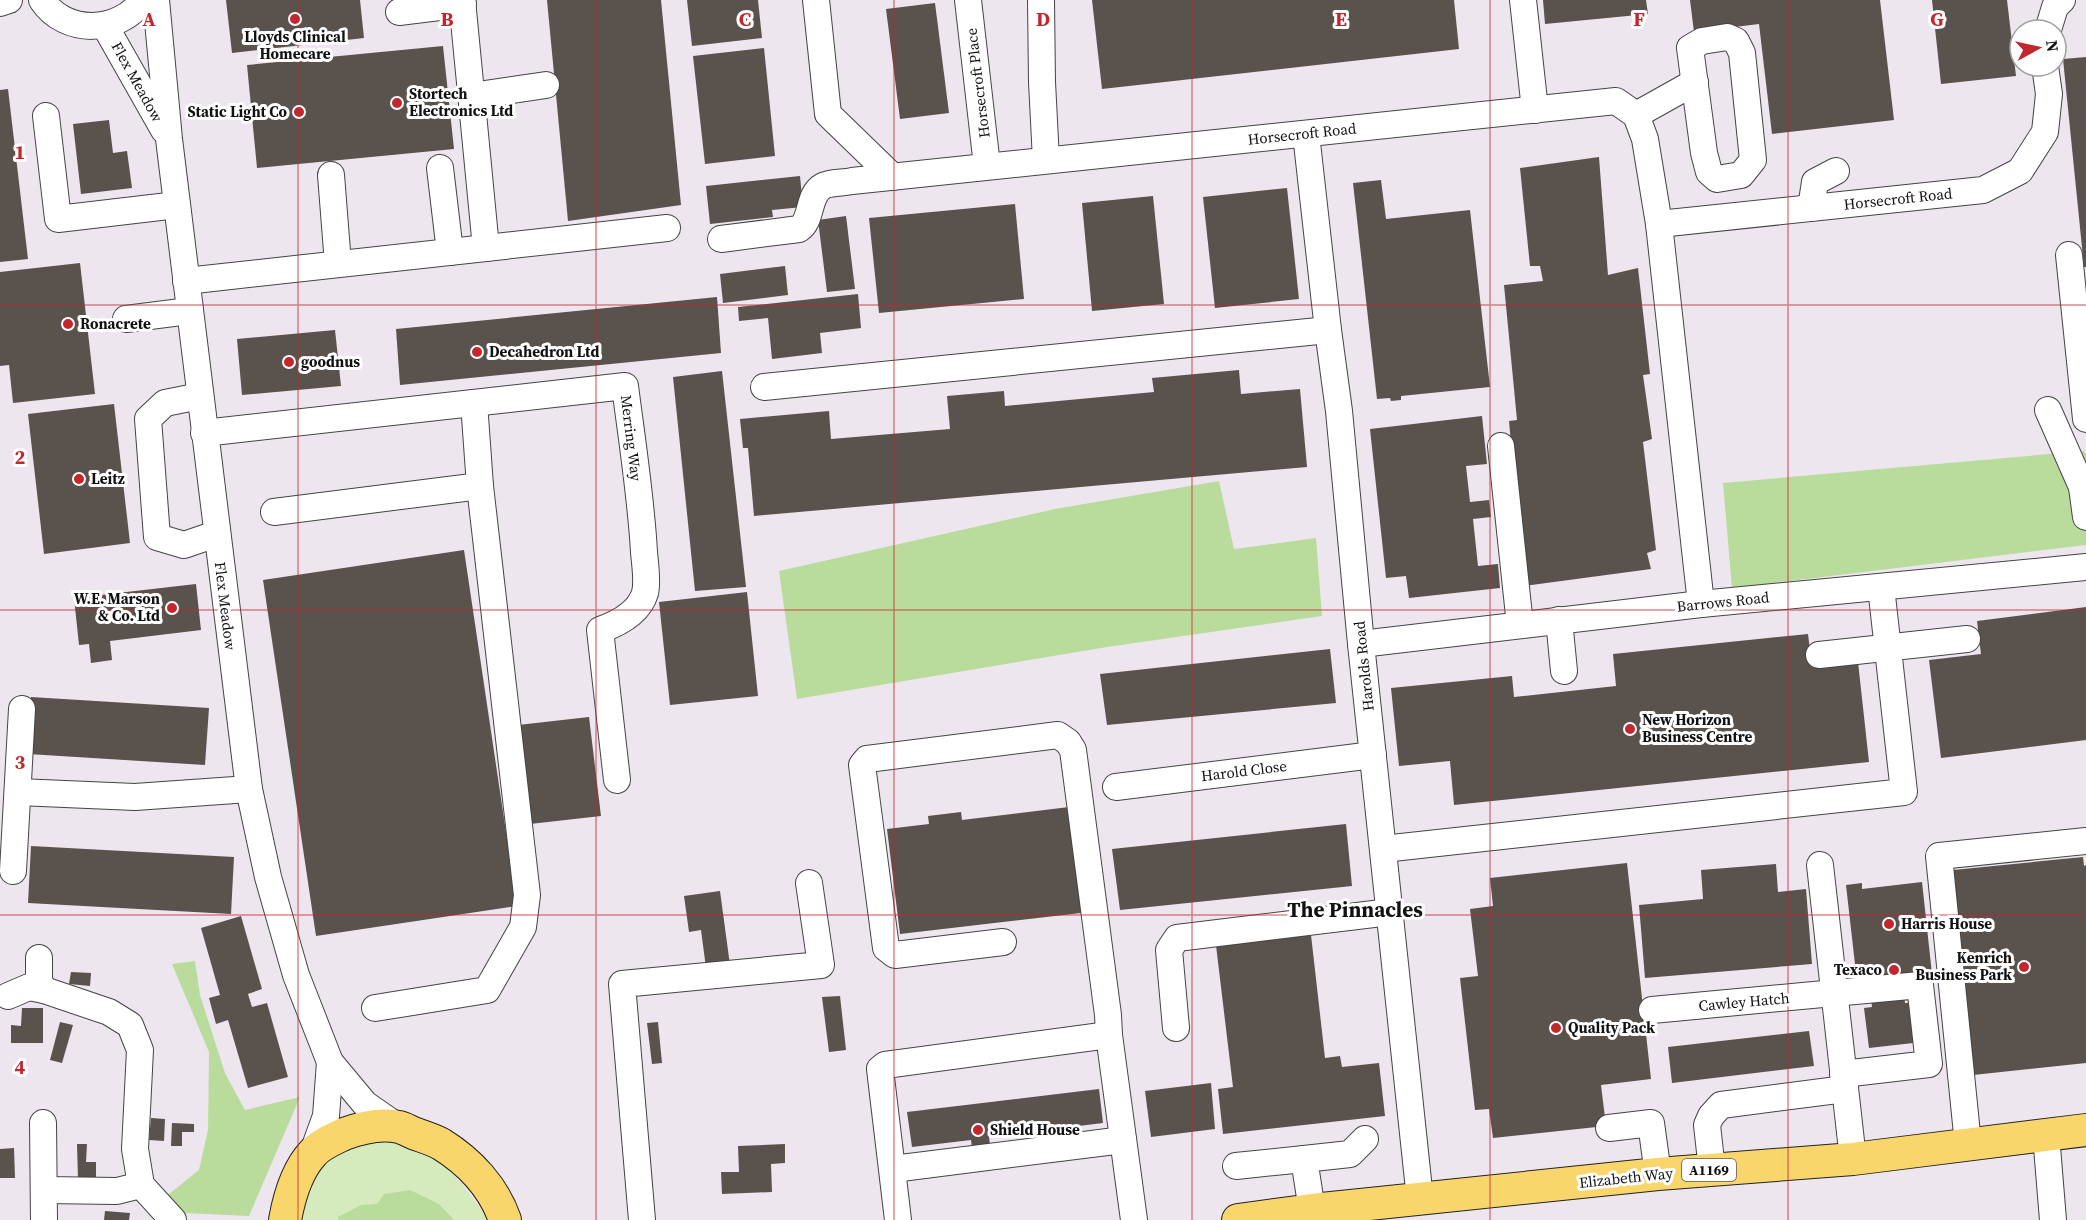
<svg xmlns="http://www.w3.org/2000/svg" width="2086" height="1220" font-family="'Source Serif 4',serif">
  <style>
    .industrial { fill: #eee6ef; fill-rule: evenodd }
    .green { fill: #d5ebbd }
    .forest { fill: #b9dc9c }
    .building { fill: #5a524d }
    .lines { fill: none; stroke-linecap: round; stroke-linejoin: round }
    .minor-casing { stroke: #444; stroke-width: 28 }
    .major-casing { stroke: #222; stroke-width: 34 }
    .minor { stroke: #fff; stroke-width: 26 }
    .major { stroke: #f9d66b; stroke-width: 32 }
    .grid { fill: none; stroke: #c4262e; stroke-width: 1.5; stroke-opacity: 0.55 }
    .poi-dot { fill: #c4262e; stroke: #fff; stroke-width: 2 }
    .labels { text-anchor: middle; stroke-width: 6; stroke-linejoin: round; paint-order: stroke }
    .shield { fill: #fff; stroke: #585858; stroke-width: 1.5 }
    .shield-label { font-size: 14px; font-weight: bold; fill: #111 }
    .poi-label { font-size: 15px; font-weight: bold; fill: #111; stroke: #fff; text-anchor: start }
    .street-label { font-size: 15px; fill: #111; stroke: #fff }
    .district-label { font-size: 21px; font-weight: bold; fill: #111; stroke: #fff }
    .grid-label { font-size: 20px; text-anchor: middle; font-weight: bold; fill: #c4262e; stroke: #fff; stroke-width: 6; stroke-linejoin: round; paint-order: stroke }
  </style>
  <rect width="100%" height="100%" fill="#fffdf5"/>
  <path class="industrial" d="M 0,0 L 2086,0 L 2086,1220 L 0,1220 ZM 2020,30 L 2056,30 L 2056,66 L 2020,66 Z"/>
  <path class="green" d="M 372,1141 C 380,1141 389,1141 396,1142 C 438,1148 467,1188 488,1220 L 294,1220 L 298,1200 L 326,1161 L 348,1148 Z"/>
  <g class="forest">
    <polygon points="2084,451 2086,454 2086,545 1732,588 1723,483"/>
    <polygon points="1219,481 1234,549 1316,538 1322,616 1107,647 797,699 779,571 1055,509"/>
    <polygon points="195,961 200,995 225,1073 245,1110 300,1097 249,1216 184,1213 164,1198 199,1170 208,1130 209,1052 172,964"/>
    <polygon points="410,1190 439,1204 454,1220 338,1220 338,1217 361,1205 377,1204 384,1194"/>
  </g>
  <g class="building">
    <polygon points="226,0 360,0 364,38 232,53"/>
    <polygon points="547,0 661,0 681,205 568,221"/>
    <polygon points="687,0 758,0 762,38 692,46"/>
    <polygon points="1092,0 1454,0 1459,49 1102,89"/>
    <polygon points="1543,0 1646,0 1648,14 1545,24"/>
    <polygon points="1690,0 1880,0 1894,120 1772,134 1759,24 1694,32"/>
    <polygon points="1932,0 2007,0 2016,76 1941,84"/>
    <polygon points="935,3 949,113 900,119 886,9"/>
    <polygon points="443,46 454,149 257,168 247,65"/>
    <polygon points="764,48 775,156 705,164 693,56"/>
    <polygon points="2086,57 2086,267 2084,267 2063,59"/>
    <polygon points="8,89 28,259 0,262 0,90"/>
    <polygon points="109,120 113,153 127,151 132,188 81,194 73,124"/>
    <polygon points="1599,157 1608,275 1638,268 1650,374 1643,375 1652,439 1643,442 1656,550 1647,553 1651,569 1524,586 1509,421 1517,420 1504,285 1543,281 1540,266 1530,266 1520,168"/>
    <polygon points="800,176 803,207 772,210 773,217 710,224 706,186"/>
    <polygon points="1381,180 1386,219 1470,210 1490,387 1401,396 1401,400 1391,401 1390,398 1377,399 1353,183"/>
    <polygon points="1287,188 1299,299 1215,308 1203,197"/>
    <polygon points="1153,196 1164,304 1092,311 1082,203"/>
    <polygon points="1015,204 1024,299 879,313 869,218"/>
    <polygon points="846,216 855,289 827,292 818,220"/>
    <polygon points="80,263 95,394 13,403 9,365 0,366 0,272"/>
    <polygon points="785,266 788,295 723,303 720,274"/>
    <polygon points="858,294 861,328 820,333 822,353 772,359 768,318 739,321 738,307"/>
    <polygon points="717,297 721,353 400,385 396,329"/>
    <polygon points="335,330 341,386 242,395 237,339"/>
    <polygon points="1239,370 1241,394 1300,389 1307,467 754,516 748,448 743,448 740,419 829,411 831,439 950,429 947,396 1004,391 1005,406 1154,392 1152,378"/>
    <polygon points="722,371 746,587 695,591 673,377"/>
    <polygon points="114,404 130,543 44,554 28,414"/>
    <polygon points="1482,416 1487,464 1466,466 1470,502 1489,500 1491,517 1473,519 1478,566 1498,564 1500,588 1409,598 1406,576 1386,578 1370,429"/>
    <polygon points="464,550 517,906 316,936 263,580"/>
    <polygon points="196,584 201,630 110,641 112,660 91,663 89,644 79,645 74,598"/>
    <polygon points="747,592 758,696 670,705 659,602"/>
    <polygon points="2086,607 2086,740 1941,758 1929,660 1981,654 1977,621"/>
    <polygon points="1808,634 1812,666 1858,662 1869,762 1454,805 1450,761 1399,766 1391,688 1512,676 1514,697 1616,686 1613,654"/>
    <polygon points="1330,649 1336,703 1107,725 1100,674"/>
    <polygon points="31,697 209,708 205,765 28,754"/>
    <polygon points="589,717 601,816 530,824 518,725"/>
    <polygon points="1069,807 1081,913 900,934 887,829 929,824 928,816 961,812 962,820"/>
    <polygon points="1346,824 1352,886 1120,910 1112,849"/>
    <polygon points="31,846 234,857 231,914 28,903"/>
    <polygon points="2083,857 2084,866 2086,865 2086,1063 1973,1075 1953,870"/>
    <polygon points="1627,863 1651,1079 1601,1085 1606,1126 1493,1138 1489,1109 1475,1110 1460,978 1478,976 1470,909 1493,906 1490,878"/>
    <polygon points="1776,864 1778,892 1806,889 1812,964 1645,978 1639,905 1703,899 1701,870"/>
    <polygon points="1922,882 1932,974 1902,977 1905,1003 1917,1002 1922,1042 1869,1048 1864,1008 1872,1007 1869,980 1857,982 1846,885 1862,883 1862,889"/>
    <polygon points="720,891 730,965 706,968 701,930 689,932 684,896"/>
    <polygon points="241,916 262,989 248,994 252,1007 267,1003 288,1077 248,1088 228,1020 216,1024 209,998 220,995 201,928"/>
    <polygon points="1310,926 1325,1058 1340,1056 1342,1067 1379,1063 1385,1116 1223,1134 1218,1089 1233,1087 1215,937"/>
    <polygon points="71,972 91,973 90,986 69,984"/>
    <polygon points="840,996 846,1050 829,1052 822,997"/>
    <polygon points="22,1008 43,1008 43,1043 11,1043 11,1025 21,1026"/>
    <polygon points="60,1022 73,1025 62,1063 50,1060"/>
    <polygon points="658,1022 662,1063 652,1064 647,1023"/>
    <polygon points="1809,1031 1814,1066 1672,1083 1668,1047"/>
    <polygon points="1211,1083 1215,1129 1151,1137 1145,1091"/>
    <polygon points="1099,1089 1103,1123 989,1137 993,1168 975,1170 971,1140 912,1147 907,1112"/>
    <polygon points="151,1118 165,1119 164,1141 149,1140"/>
    <polygon points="172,1123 194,1124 194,1132 182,1132 182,1146 171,1146"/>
    <polygon points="77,1144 87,1144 86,1162 96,1162 96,1180 78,1180"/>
    <polygon points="785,1144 785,1163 771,1164 772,1192 722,1194 721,1172 739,1172 738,1146"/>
    <polygon points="14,1148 15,1178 0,1178 0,1149"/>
    <polygon points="105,1211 130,1213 129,1220 104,1220"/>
  </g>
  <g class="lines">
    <g class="minor-casing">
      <g id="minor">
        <path d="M 42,0 C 65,35 119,34 143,0"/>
        <polyline points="156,0 169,139 249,789 268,877 296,975 330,1062 365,1104 398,1127"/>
        <polyline points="462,0 486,248"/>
        <polyline points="816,0 828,114 893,177"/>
        <polyline points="968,0 987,166"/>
        <polyline points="1041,0 1042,82 1046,160"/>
        <polyline points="1523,0 1535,110"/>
        <polyline points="0,3 9,0"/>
        <polyline points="399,12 463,4"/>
        <polyline points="105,26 164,130"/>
        <polyline points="2048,30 2055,7 2062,0"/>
        <polygon points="1727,37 1736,41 1742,53 1753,160 1741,175 1717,179 1709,172 1704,153 1690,48 1702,41"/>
        <polyline points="471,96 546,85"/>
        <polyline points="1636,115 1695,82"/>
        <polyline points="46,116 58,219 177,205"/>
        <polyline points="1306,134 1328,330 1339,411 1361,644 1420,1199"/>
        <polyline points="440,168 450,252"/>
        <polyline points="331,175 338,264"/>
        <polyline points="1811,208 1815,182 1836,171"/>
        <polyline points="1659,224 1983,190 2020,171 2045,132 2049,94 2045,66"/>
        <path d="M 721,239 L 799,229 C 813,220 807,195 823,186 C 830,182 844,183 852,181 L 1616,101 L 1636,115 L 1645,139 L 1659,224 L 1701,604"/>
        <polyline points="2069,255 2086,419"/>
        <polyline points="186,281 667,228"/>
        <polyline points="126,319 189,311"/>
        <polyline points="764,387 1328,330"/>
        <polyline points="200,396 165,403 148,419 157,537 184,545 216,534"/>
        <polyline points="2048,410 2082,487"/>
        <path d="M 204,433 L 625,386 C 632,441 641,497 644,552 C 645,565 648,581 645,593 C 639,613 617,624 600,630 L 617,780"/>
        <polyline points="1501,446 1520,625"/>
        <polyline points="2086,487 2082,487 2086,517"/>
        <polyline points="274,512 480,486"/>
        <polyline points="1559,620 1564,671"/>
        <polyline points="1361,644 1701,604 2086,567"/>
        <polyline points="1819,655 1967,639"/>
        <polyline points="1116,787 1373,755"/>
        <polyline points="18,792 135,797 249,789"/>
        <polyline points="1383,849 1904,792 1881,587"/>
        <polyline points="1820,865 1853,1159"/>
        <polyline points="13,871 22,709"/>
        <polyline points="1003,942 895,955 886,948 862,765 867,759 1058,735 1068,742 1073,750 1108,1015 1109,1035"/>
        <polyline points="39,958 39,981 44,990"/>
        <polyline points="8,996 29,987 44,990 109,1012 130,1025 140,1050 135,1149 141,1185 173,1220"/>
        <polyline points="375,1008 487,990 523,927 527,895 480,486 474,403"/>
        <polyline points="1652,1010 1920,985 1929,1064 1843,1074"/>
        <polyline points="1176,1028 1169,950 1177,938 1390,912"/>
        <polyline points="43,1123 44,1220"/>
        <polyline points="1609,1128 1651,1123 1658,1174"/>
        <polyline points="2046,1135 2053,1220"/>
        <polyline points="1968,1144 1939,856 2086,841"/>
        <polyline points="313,1152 326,1116 330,1062"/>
        <polyline points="1236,1166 1304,1159"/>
        <polyline points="893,1169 1123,1140"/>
        <polyline points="1712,1170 1707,1125 1711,1116 1721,1105 1845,1089"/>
        <polyline points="44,1190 117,1191 141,1185"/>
        <polyline points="1312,1210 1304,1159 1350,1154 1365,1139"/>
        <polyline points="642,1220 622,984 821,965 809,883"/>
        <polyline points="898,1220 880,1069 885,1065 1109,1035 1134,1220"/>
      </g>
    </g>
    <g class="major-casing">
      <g id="major">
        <path d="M 285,1220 C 289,1198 297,1170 313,1153 C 321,1144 334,1139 344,1134 C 360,1128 382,1123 399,1127 C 404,1128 410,1132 416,1134 C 424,1137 434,1140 441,1144 C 470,1162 494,1188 505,1220"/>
        <polyline points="1238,1220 1312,1210 1658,1174 1853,1159 2086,1130"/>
      </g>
    </g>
    <use href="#minor" class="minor"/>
    <use href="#major" class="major"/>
  </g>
  <path class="grid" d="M 298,0 L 298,1220M 596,0 L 596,1220M 894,0 L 894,1220M 1192,0 L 1192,1220M 1490,0 L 1490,1220M 1788,0 L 1788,1220M 0,305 L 2086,305M 0,610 L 2086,610M 0,915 L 2086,915"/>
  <g class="poi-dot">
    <circle cx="295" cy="19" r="6"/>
    <circle cx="397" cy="103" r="6"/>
    <circle cx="299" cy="112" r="6"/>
    <circle cx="68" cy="324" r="6"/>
    <circle cx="477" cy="352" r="6"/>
    <circle cx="289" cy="362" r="6"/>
    <circle cx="79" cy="479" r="6"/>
    <circle cx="172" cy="608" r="6"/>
    <circle cx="1630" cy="729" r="6"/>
    <circle cx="1889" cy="924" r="6"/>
    <circle cx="2024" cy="967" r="6"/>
    <circle cx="1894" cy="970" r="6"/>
    <circle cx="1556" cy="1028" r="6"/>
    <circle cx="978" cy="1130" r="6"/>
  </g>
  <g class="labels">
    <rect class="shield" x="1682" y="1159" width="54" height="22" rx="4.5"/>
    <g class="shield-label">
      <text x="1709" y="1175">A1169</text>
    </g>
    <g class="poi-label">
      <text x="295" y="42" text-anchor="middle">Lloyds Clinical<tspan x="295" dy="17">Homecare</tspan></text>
      <text x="409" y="99">Stortech<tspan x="409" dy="17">Electronics Ltd</tspan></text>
      <text x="287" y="117" text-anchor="end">Static Light Co</text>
      <text x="80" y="329">Ronacrete</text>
      <text x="489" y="357">Decahedron Ltd</text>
      <text x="301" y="367">goodnus</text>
      <text x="91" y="484">Leitz</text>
      <text x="160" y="604" text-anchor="end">W.E. Marson<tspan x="160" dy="17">&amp; Co. Ltd</tspan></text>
      <text x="1642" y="725">New Horizon<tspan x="1642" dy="17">Business Centre</tspan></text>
      <text x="1901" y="929">Harris House</text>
      <text x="2012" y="963" text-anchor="end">Kenrich<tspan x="2012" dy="17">Business Park</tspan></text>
      <text x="1882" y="975" text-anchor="end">Texaco</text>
      <text x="1568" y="1033">Quality Pack</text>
      <text x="990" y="1135">Shield House</text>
    </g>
    <g class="street-label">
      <text transform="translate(137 82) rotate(61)" y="5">Flex Meadow</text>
      <text transform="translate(978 83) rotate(-97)" y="5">Horsecroft Place</text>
      <text transform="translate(1302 134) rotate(-6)" y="5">Horsecroft Road</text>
      <text transform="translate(1898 199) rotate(-6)" y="5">Horsecroft Road</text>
      <text transform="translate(631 438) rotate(83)" y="5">Merring Way</text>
      <text transform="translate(1723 602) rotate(-6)" y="5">Barrows Road</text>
      <text transform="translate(225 606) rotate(83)" y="5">Flex Meadow</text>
      <text transform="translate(1364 666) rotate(-96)" y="5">Harolds Road</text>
      <text transform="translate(1244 771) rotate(-7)" y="5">Harold Close</text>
      <text transform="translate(1744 1002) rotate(-5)" y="5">Cawley Hatch</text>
      <text transform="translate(1626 1178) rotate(-6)" y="5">Elizabeth Way</text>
    </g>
    <g class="district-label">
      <text x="1355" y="917">The Pinnacles</text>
    </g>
  </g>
  <g class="grid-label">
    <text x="149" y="26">A</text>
    <text x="447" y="26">B</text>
    <text x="745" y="26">C</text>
    <text x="1043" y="26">D</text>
    <text x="1341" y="26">E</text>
    <text x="1639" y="26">F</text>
    <text x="1937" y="26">G</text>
    <text x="20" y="159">1</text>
    <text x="20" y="464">2</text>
    <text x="20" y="769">3</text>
    <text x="20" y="1074">4</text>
  </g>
  <g transform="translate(2038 48) rotate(82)"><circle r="28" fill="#ffffff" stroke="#a0a0a0" stroke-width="1.5"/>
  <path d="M0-4.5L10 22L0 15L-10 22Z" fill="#c4262e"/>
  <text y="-9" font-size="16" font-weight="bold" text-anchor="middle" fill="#111111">N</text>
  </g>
</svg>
